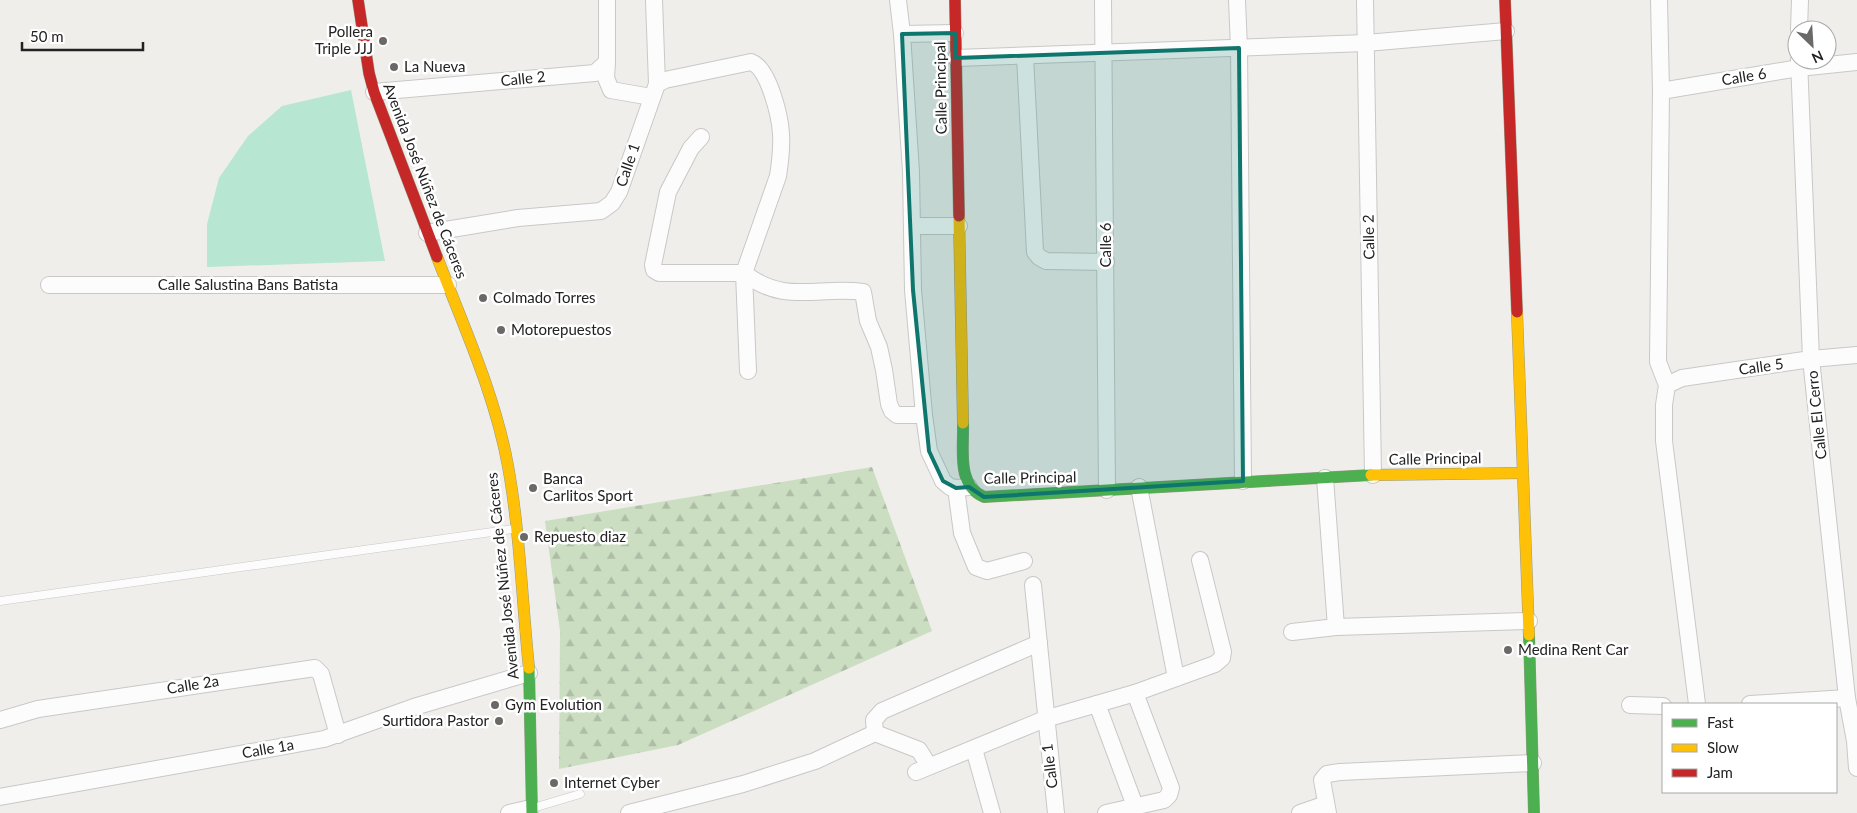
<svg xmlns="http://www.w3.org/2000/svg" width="1857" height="813" font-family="Lato,sans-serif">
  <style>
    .forest { fill: url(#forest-firs) }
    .pitch { fill: #b7e6d2 }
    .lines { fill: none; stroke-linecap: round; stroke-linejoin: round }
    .lane-casing { stroke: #c9c8c7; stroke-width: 9 }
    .street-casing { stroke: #c9c8c7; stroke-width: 18 }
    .fast-casing { stroke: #999a82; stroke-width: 12 }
    .slow-casing { stroke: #999a82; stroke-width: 12 }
    .jam-casing { stroke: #999a82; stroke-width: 12 }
    .lane { stroke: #fdfcfc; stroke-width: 8 }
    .street { stroke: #fdfcfc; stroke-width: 16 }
    .fast { stroke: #4caf50; stroke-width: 11 }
    .slow { stroke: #ffc107; stroke-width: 11 }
    .jam { stroke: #c62828; stroke-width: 11 }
    .marked { fill: #0f766e; fill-opacity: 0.2; stroke: #0f766e; stroke-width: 4; stroke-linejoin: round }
    .poi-dot { fill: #6a6968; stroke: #fff; stroke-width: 2 }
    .labels { text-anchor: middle; stroke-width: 5; stroke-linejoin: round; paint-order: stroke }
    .poi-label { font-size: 15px; fill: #222; stroke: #fff; text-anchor: start }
    .street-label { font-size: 15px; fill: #222; stroke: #fff }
  </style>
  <defs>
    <pattern id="forest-firs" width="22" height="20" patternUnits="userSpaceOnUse" patternTransform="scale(1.25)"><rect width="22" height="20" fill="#cbdec1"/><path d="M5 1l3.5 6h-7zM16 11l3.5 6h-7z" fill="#aebea6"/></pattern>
  </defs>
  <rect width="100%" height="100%" fill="#f0eeeb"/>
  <polygon class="forest" points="872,467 932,631 678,745 559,769 560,631 545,521"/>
  <polygon class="pitch" points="351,90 385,261 207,267 207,224 219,178 248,136 282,106"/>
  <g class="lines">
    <g class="lane-casing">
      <g id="lane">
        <polyline points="0,601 513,529"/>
        <polyline points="533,808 580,794"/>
      </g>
    </g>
    <g class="street-casing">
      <g id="street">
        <polyline points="898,0 902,34 911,172 913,290 924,415 929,451 943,481 950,487 956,488 969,487"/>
        <polyline points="1103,0 1107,490"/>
        <polyline points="1237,0 1239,48 1243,481"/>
        <polyline points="1365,0 1373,475"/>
        <polyline points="1659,0 1661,91 1658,362 1667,385 1664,405 1664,441 1697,704"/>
        <polyline points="1799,30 1800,0"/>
        <polyline points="902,34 955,33"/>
        <polyline points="1025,56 1035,252 1039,257 1046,261 1106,262"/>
        <polyline points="956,58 1366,43 1506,31"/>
        <polyline points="1799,60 1811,359 1847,698 1855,741 1857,768"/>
        <polyline points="607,62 606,78 611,90 651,97"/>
        <path d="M 657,84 L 665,80 L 751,62 C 769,68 780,117 781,134 C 782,148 780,163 778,176 L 744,273 C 784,305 818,286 863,292 L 868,321 L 879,347 L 884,370 L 889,404 L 892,411 L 897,415 L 924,415"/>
        <polyline points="1661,91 1799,68 1857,62"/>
        <polyline points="374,92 595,73 607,62 607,0"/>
        <polyline points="701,137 691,148 668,192 653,265 654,270 659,273 744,273 748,371"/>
        <polyline points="912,226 959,226"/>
        <polyline points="427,233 518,218 601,211 612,203 619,192 657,84 654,0"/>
        <polyline points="49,285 448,285"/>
        <polyline points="1667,385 1682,378 1811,359 1857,355"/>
        <polyline points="1325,478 1336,627"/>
        <polyline points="1139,487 1176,678"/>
        <polyline points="956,488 962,533 976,567 987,571 1024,561"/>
        <polyline points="1033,585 1056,813"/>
        <polyline points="1292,632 1336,627 1529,621"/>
        <polyline points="1097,704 1135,806"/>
        <polyline points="1750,704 1847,698"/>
        <polyline points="1630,705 1663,706"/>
        <polyline points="0,720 38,709 315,668 321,674 338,735"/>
        <polyline points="875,733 874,720 882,711 1039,643"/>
        <polyline points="974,749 992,813"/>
        <polyline points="916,772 1045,719 1135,693 1215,664 1222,658 1223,652 1200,560"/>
        <polyline points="0,797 324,739 414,707 529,673"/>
        <polyline points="509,813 531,808"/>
        <polyline points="629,813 743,784 815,761 875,733 919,750 929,766"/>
        <polyline points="1106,813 1164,800 1169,795 1171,788 1135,693"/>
        <polyline points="1300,813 1326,804"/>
        <polyline points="1328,813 1322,780 1327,774 1340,772 1533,763"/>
      </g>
    </g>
    <g class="fast-casing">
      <g id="fast">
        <path d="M 963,423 C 964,449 956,485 984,497 L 1371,475"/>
        <polyline points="1529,635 1534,813"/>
        <polyline points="529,668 532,813"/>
      </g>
    </g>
    <g class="slow-casing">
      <g id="slow">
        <polyline points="959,216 963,423"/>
        <path d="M 437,257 C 463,325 495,394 508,466 C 520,532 522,601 529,668"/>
        <polyline points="1517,312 1529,635"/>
        <polyline points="1371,475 1523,473"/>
      </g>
    </g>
    <g class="jam-casing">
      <g id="jam">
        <polyline points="358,0 369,73 374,92 437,257"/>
        <polyline points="955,0 959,216"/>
        <polyline points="1505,0 1517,312"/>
      </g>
    </g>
    <use href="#lane" class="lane"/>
    <use href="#street" class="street"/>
    <use href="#fast" class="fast"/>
    <use href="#slow" class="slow"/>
    <use href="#jam" class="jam"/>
  </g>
  <path class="marked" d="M 955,33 L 956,58 L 1239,48 L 1243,481 L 984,497 L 969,487 L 956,488 L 943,481 L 929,451 L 913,290 L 902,34 Z"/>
  <g class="poi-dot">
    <circle cx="383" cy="41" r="5"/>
    <circle cx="394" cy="67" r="5"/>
    <circle cx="483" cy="298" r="5"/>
    <circle cx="501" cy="330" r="5"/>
    <circle cx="533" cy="488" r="5"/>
    <circle cx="524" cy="537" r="5"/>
    <circle cx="1508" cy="650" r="5"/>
    <circle cx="495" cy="705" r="5"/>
    <circle cx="499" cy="721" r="5"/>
    <circle cx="554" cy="783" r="5"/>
  </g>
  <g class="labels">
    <g class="poi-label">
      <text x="373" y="37" text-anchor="end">Pollera<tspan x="373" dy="17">Triple JJJ</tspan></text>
      <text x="404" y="72">La Nueva</text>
      <text x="493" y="303">Colmado Torres</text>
      <text x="511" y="335">Motorepuestos</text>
      <text x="543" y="484">Banca<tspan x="543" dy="17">Carlitos Sport</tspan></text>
      <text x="534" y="542">Repuesto diaz</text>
      <text x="1518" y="655">Medina Rent Car</text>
      <text x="505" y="710">Gym Evolution</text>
      <text x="489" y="726" text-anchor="end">Surtidora Pastor</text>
      <text x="564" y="788">Internet Cyber</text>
    </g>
    <g class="street-label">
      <text transform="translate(1744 77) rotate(-9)" y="5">Calle 6</text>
      <text transform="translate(523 79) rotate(-6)" y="5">Calle 2</text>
      <text transform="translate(941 88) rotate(-91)" y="5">Calle Principal</text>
      <text transform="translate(628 165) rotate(-71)" y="5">Calle 1</text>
      <text transform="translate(425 181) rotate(69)" y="5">Avenida José Núñez de Cáceres</text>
      <text transform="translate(1369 237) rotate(-91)" y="5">Calle 2</text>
      <text transform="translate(1106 245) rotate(-90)" y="5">Calle 6</text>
      <text x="248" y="290">Calle Salustina Bans Batista</text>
      <text transform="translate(1761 367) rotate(-8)" y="5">Calle 5</text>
      <text transform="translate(1817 415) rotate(-96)" y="5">Calle El Cerro</text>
      <text transform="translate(1435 459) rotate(-1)" y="5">Calle Principal</text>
      <text transform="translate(1030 478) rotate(-1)" y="5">Calle Principal</text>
      <text transform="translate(503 576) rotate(-96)" y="5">Avenida José Núñez de Cáceres</text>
      <text transform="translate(193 685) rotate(-9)" y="5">Calle 2a</text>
      <text transform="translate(268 749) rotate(-10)" y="5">Calle 1a</text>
      <text transform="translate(1050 766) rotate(-97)" y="5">Calle 1</text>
    </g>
  </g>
  <rect x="1662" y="703" width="175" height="90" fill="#ffffff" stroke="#a7a7a7"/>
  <rect x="1672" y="719" width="25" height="8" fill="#4caf50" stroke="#a7a7a7"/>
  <text x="1707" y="728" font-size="15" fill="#222222">Fast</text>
  <rect x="1672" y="744" width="25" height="8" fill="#ffc107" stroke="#a7a7a7"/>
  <text x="1707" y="753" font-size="15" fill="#222222">Slow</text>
  <rect x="1672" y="769" width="25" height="8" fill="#c62828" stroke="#a7a7a7"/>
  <text x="1707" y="778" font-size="15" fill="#222222">Jam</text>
  <g transform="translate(1812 45) rotate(155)"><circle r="24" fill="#ffffff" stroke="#a7a7a7"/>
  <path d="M0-4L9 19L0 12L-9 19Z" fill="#6a6968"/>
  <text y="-8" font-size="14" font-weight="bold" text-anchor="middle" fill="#222222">N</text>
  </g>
  <path d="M22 42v8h121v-8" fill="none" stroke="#222222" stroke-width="2.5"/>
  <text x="30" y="42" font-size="15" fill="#222222" stroke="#ffffff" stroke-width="4" paint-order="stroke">50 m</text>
</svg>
